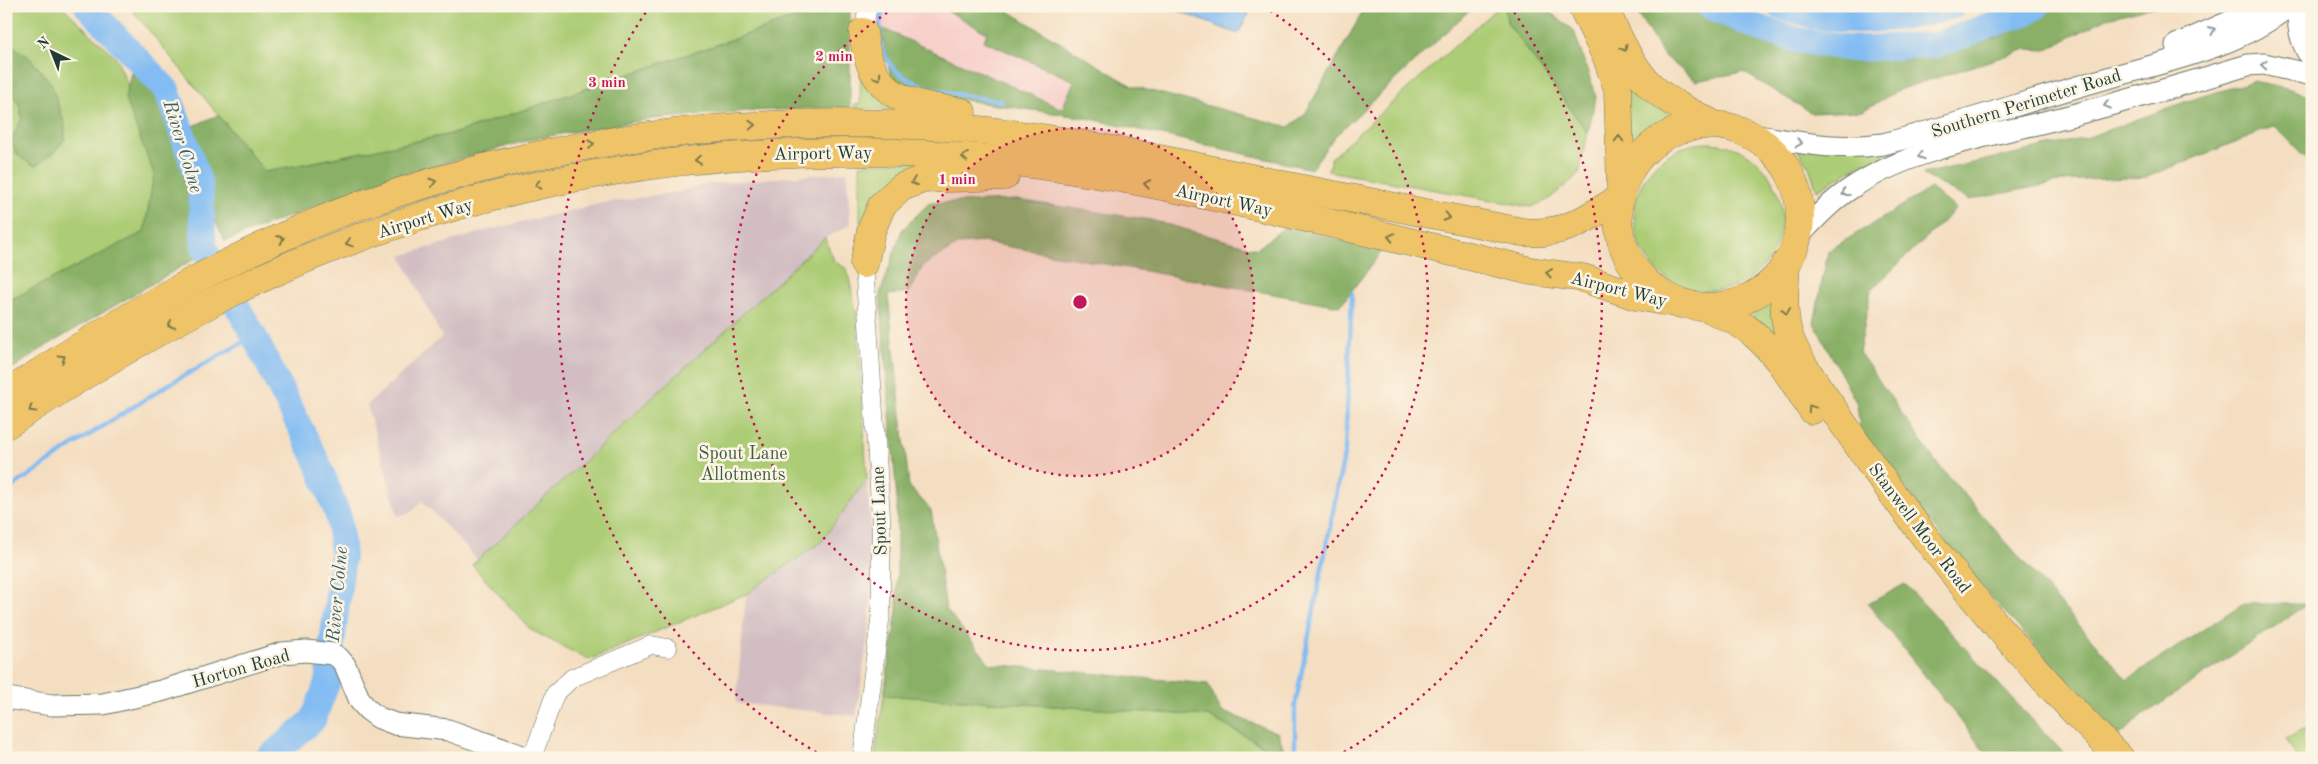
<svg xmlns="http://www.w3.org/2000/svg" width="2318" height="764" font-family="'Old Standard TT',serif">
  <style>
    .built { fill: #f7d0ca }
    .industrial { fill: #d2bec2 }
    .green { fill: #accc74; stroke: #668454 }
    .forest { fill: #89b066; stroke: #54764d }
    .water { fill: #82bcf3; stroke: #507c94 }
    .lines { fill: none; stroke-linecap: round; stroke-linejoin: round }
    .stream { stroke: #82bcf3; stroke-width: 4.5 }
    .river { stroke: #82bcf3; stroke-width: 26 }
    .minor-casing { stroke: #6a7565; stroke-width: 19 }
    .tertiary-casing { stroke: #6a7565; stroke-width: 23 }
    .primary-casing { stroke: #6a7565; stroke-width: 29 }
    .trunk-casing { stroke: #6a7565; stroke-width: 29 }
    .minor { stroke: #fff; stroke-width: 18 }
    .tertiary { stroke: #fff; stroke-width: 21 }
    .primary { stroke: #efc469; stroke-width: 28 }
    .trunk { stroke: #efc469; stroke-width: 28 }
    .oneway { stroke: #8f9e9a }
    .oneway2 { stroke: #7d7a4c }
    .ring { fill: none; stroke: #c2185b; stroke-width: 2.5; stroke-dasharray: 2.5 5 }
    .labels { text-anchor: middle; stroke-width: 5; stroke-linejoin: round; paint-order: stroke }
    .street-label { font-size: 18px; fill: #1f3d34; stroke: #fcf5e5 }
    .park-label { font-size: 18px; fill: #3b5a41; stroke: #fcf5e5 }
    .water-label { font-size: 19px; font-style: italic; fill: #385d64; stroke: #fcf5e5 }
    .centre { fill: #c2185b; stroke: #fcf5e5; stroke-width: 2.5 }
    .ring-label { font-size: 15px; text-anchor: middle; font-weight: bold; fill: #c2185b; stroke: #fcf5e5; stroke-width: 5; stroke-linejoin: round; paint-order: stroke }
  </style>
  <rect width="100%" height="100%" fill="#fcf5e5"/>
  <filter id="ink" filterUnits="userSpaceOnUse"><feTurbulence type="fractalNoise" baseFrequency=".02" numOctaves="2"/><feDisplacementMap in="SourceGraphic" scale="10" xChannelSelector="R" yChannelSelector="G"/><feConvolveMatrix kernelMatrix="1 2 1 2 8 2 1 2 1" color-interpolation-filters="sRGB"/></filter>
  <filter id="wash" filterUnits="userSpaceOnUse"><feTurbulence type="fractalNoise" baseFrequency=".0096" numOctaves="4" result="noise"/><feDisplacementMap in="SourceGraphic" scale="20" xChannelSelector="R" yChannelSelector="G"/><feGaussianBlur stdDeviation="1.12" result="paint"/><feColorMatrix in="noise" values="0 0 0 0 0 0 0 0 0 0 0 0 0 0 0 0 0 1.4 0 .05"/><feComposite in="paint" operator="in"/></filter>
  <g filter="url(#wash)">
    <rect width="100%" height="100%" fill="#f4dec1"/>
    <polygon class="built" points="888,6 939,6 987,33 985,41 1074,81 1062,109 881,28"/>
    <g class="industrial">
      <polygon points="847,172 850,225 825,238 478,560 422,501 411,512 398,516 367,405 442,337 401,256 492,229 603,203 678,192 707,184"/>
      <polygon points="867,479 872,548 869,631 856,716 736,703 746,594 821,542"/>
    </g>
    <g class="green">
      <polygon points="6,6 62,6 117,59 189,240 6,352"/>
      <polygon points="129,6 812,6 813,12 456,133 265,172"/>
      <polygon points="1499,6 1505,6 1507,22 1588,133 1579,174 1548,200 1531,207 1328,171 1331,158"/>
      <polygon points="1614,39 1669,114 1668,117 1646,132 1632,147"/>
      <polygon points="861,50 927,112 854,108 854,105 860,104"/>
      <polygon points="1999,117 2002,126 1930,143 1860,165 1817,190 1809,167 1798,151"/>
      <circle cx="1708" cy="217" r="74"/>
      <polygon points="924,161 860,223 860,164"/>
      <polygon points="825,238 834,261 847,269 857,316 867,479 821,542 746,594 589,660 531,630 472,565"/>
      <polygon points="1771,294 1778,346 1748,311"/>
      <polygon points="884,695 1208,716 1285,758 892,758 875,756"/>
      <polygon points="2312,725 2312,758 2297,758 2286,739"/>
    </g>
    <g class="forest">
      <polygon points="812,6 850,6 850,107 748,111 651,119 537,138 388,178 225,241 208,206 193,126 218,115 265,172 456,133 813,12"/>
      <polygon points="939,6 1000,6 1132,86 1289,127 1305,114 1366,6 1474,6 1335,136 1311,169 1087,118 937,96 891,79 881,28 1062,109 1074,81 984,41 987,33"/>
      <polygon points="1505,6 1542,6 1574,31 1596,97 1588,133 1507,22"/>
      <polygon points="1633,6 1694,6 1733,31 1808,50 1907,60 2001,36 2057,6 2157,6 2107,18 2046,50 2027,49 1901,89 1862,111 1812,113 1743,72 1696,81 1664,56"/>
      <path d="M 6,41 L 29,57 L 51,83 L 65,125 L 65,139 L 53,153 L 36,166 C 21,160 15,155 11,140 L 22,118 L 19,104 L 6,88 Z"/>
      <polygon points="131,72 158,91 184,173 201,255 43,348 6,373 6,302 144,232 154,174 125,99"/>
      <polygon points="2254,81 2290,89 2312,97 2312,164 2275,126 2147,177 2064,181 1969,200 1922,174 2086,138 2193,99"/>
      <polygon points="1931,188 1956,209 1871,290 1859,352 1935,461 2127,680 2242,604 2308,604 2135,721 2118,737 1970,574 1860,431 1857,404 1814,323 1828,251"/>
      <polygon points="1017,200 1151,220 1257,249 1286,226 1382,251 1340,306 983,242 959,244 923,266 909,292 888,295 909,486 931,510 946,609 990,664 1208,684 1221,711 1278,733 1287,758 1208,716 884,695 897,611 897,500 880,294 902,230 929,203"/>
      <polygon points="1905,584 2068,758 1990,758 1868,604"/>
    </g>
    <polygon class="water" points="1165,6 1253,6 1238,34"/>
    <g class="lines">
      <g class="stream">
        <path d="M 884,6 C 860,90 943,90 1002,102"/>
        <polyline points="6,491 75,444 166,386 254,336"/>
        <polyline points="1295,758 1295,706 1345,450 1352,293"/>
      </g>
      <g class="river">
        <polyline points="87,6 167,90 200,184 204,247 254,336 317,461 339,518 343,556 327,683 313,720 268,758"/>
        <polyline points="1709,6 1753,26 1797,40 1851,49 1936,45 2027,12 2037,6"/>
        <path d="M 1779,6 C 1793,10 1806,14 1820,17 C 1862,24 1913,18 1953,6"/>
      </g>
    </g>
  </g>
  <g filter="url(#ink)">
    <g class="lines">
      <g class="minor-casing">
        <g id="minor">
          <polyline points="863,32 868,6"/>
          <polyline points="532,758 555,694 572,678 651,645 668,648"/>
          <polyline points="862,758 881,613 881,517 864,264"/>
        </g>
      </g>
      <g class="tertiary-casing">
        <g id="tertiary">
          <path d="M 2299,6 C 2296,26 2301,43 2312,60"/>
          <polyline points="2176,45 2231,21 2255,6"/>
          <path d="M 1751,135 C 1798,142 1834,151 1883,144 C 1957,125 2030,100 2104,79 C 2167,61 2237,48 2289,6"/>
          <path d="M 1797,238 C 1814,220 1831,201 1853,187 C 1914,147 1999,134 2069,116 C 2129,100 2189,83 2248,65 L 2264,64 L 2312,75"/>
          <polyline points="6,698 52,705 103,704 161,691 282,653 306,651 333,654 339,658 345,665 360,701 368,710 379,718 395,724 448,730 528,758"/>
        </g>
      </g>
      <g class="primary-casing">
        <g id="primary">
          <polyline points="1582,6 1607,58 1618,89 1621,188"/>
          <path d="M 1604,8 C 1617,34 1630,66 1652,87 C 1669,102 1691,113 1711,123"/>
          <circle cx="1709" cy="216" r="91"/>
          <path d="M 1786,263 C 1785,285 1782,310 1788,332 C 1796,361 1824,394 1840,419 C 1922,541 2016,655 2120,758"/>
          <path d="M 1706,307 C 1723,315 1742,323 1756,336 C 1779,356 1796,385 1812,410"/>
        </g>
      </g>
      <g class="trunk-casing">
        <g id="trunk">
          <path d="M 863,32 C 870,98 906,104 962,112"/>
          <polyline points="864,264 871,231 882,205 902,187 923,179 1005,176"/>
          <path d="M 6,394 C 117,321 239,248 364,204 C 555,137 757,112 959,128 C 1070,138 1180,163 1288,186 C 1366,202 1444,217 1522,232 C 1563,236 1584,220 1617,200"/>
          <path d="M 6,425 C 73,381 142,339 213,302 C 453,178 730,132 998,160 C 1093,170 1188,191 1281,212 C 1365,231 1448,251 1531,271 L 1583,278 L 1636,296 L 1681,304"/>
        </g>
      </g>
      <use href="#minor" class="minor"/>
      <use href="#tertiary" class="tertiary"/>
      <use href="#primary" class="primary"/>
      <use href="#trunk" class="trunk"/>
    </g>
    <defs><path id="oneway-chevron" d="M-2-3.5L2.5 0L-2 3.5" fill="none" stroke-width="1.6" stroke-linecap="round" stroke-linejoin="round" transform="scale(1.25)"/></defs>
    <g class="oneway">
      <use href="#oneway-chevron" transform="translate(2212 30) rotate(-24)"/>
      <use href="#oneway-chevron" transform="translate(2264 65) rotate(-177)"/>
      <use href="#oneway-chevron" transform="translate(2107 105) rotate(164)"/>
      <use href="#oneway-chevron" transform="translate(1799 143) rotate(9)"/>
      <use href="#oneway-chevron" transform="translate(1921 156) rotate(160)"/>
      <use href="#oneway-chevron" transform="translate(1845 193) rotate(143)"/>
    </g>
    <g class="oneway2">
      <use href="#oneway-chevron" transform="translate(1624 48) rotate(61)"/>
      <use href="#oneway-chevron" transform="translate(878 77) rotate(55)"/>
      <use href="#oneway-chevron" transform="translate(752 125) rotate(-3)"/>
      <use href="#oneway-chevron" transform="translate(1619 139) rotate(-90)"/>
      <use href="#oneway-chevron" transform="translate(591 144) rotate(-9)"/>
      <use href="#oneway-chevron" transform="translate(965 157) rotate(-175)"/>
      <use href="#oneway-chevron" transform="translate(698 160) rotate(174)"/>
      <use href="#oneway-chevron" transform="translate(433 182) rotate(-17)"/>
      <use href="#oneway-chevron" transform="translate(914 182) rotate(161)"/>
      <use href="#oneway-chevron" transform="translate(1147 184) rotate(-170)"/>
      <use href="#oneway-chevron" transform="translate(538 185) rotate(168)"/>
      <use href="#oneway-chevron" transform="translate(1447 217) rotate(12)"/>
      <use href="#oneway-chevron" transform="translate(1391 237) rotate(-167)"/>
      <use href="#oneway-chevron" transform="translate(281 239) rotate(-25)"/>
      <use href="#oneway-chevron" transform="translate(349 243) rotate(161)"/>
      <use href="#oneway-chevron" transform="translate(1549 273) rotate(-172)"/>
      <use href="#oneway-chevron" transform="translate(1786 311) rotate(84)"/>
      <use href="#oneway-chevron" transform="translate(171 325) rotate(152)"/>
      <use href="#oneway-chevron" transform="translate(62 358) rotate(-32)"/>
      <use href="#oneway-chevron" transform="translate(1811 408) rotate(-124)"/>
      <use href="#oneway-chevron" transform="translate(32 409) rotate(148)"/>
    </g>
  </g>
  <circle cx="1080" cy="302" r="174" fill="#c2185b" fill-opacity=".12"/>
  <g class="ring">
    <circle cx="1080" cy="302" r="174"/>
    <path d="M1264 7A348 348 0 1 1 896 7"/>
    <path d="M823 756A522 522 0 0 1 650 6M1510 6A522 522 0 0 1 1337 756"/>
  </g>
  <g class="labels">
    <g class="street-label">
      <text transform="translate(2026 103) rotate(-17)" y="6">Southern Perimeter Road</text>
      <text transform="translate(823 153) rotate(-1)" y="6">Airport Way</text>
      <text transform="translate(1224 200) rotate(12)" y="6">Airport Way</text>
      <text transform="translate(425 218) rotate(-17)" y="6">Airport Way</text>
      <text transform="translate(1619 289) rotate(14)" y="6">Airport Way</text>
      <text transform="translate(879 511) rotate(-92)" y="6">Spout Lane</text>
      <text transform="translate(1920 528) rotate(53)" y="6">Stanwell Moor Road</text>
      <text transform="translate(241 668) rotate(-16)" y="6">Horton Road</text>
    </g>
    <g class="park-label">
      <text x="743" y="459">Spout Lane<tspan x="743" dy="21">Allotments</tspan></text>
    </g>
    <g class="water-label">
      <text transform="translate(184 146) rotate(73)" y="7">River Colne</text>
      <text transform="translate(336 594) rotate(-85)" y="7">River Colne</text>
    </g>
  </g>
  <circle cx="1080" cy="302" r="8" class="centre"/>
  <g class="ring-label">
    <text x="834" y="61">2 min</text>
    <text x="607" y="87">3 min</text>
    <text x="957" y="184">1 min</text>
  </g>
  <rect width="2318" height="764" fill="none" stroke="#fcf5e5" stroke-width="25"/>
  <g transform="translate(52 52) rotate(317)" stroke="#fcf5e5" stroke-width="4" paint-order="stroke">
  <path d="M0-4L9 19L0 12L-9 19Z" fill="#1f3d34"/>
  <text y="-8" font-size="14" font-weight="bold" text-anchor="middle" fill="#1f3d34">N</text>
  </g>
</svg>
